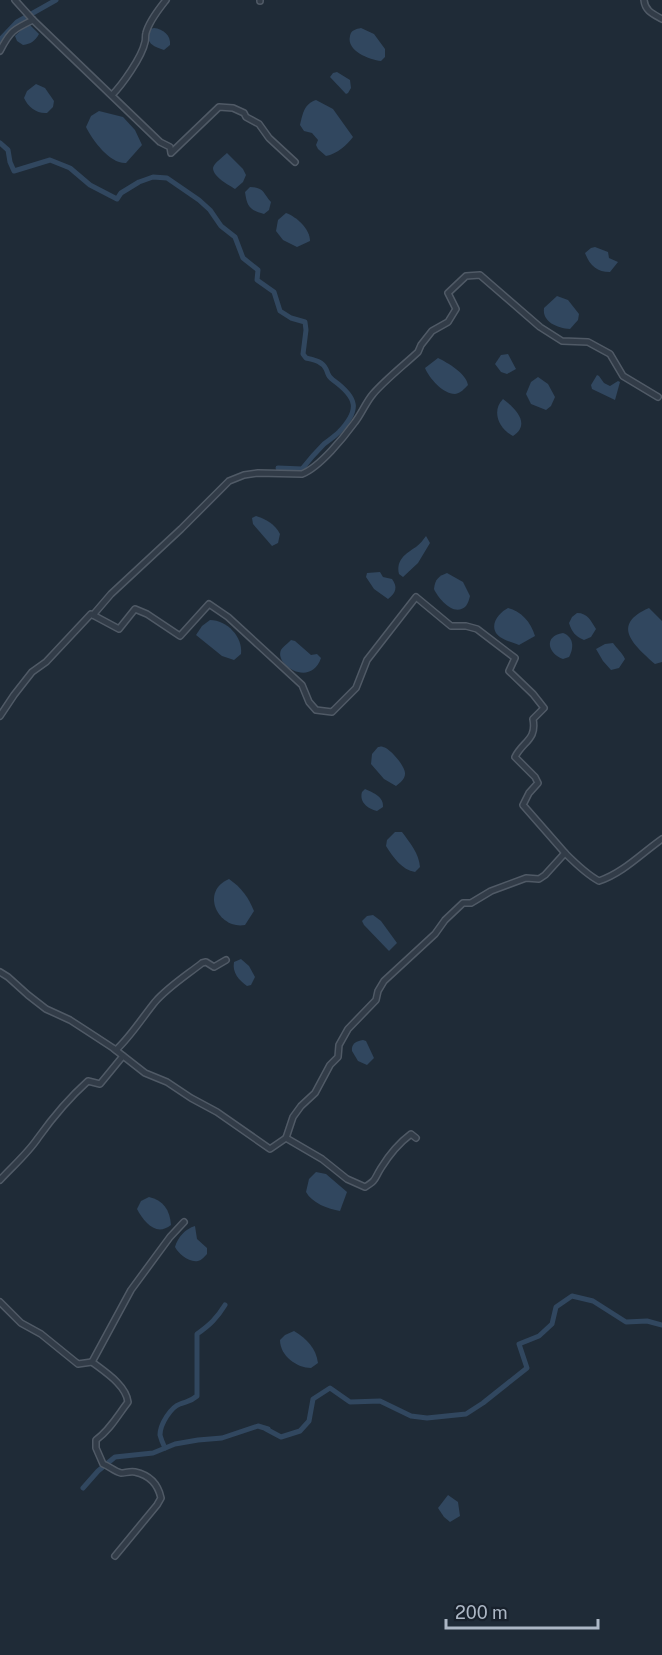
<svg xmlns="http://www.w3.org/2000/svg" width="662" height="1655" font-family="'Public Sans',sans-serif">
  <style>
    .water { fill: #31475f }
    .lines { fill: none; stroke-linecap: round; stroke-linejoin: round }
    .canal { stroke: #31475f; stroke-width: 5 }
    .minor-casing { stroke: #505a66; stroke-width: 8 }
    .minor { stroke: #323c48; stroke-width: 5 }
  </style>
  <rect width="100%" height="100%" fill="#1f2b37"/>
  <g class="water">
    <path d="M 30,25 L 39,34 C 35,41 31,44 23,45 L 17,41 L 15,36 L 25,26 Z"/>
    <path d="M 154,28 C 163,29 171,35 170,45 L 164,50 C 152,46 145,43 150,29 Z"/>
    <path d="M 361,28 L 374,34 L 385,49 L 385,57 L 381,61 C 370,60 346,51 350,36 C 351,30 356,29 361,28 Z"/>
    <polygon points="337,72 350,80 351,88 348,93 346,94 330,77 333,73"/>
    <path d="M 36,84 L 45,88 L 54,101 L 53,107 L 47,113 C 37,114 28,107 24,98 L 27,91 Z"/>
    <path d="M 316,100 L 333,109 L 353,137 C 347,145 337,154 326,156 L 318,149 L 316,145 L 318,140 L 312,133 L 304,131 L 300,125 C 303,113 304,104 316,100 Z"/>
    <path d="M 99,111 L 123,117 L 135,130 L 142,145 L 126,163 C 110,164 93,141 86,127 L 91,116 Z"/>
    <path d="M 227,153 L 243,169 L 246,175 L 243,182 L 235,189 C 229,185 213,177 213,168 C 214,163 223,157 227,153 Z"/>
    <path d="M 250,187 C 264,187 263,193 271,202 L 269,210 L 264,214 C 249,210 247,206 245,192 Z"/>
    <path d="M 286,213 C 297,217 310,229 310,241 L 297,247 L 283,240 L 276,231 L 278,220 Z"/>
    <path d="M 595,247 L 608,252 L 609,258 L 618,262 L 610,272 C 597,272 590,266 585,253 L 591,248 Z"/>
    <path d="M 557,296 L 568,300 L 579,314 L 578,320 L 570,329 C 557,328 542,322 544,308 Z"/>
    <polygon points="508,354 516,369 507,374 501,372 495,364 501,355"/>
    <path d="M 438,358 C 448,363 466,373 468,385 C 464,389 461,393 455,394 C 443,394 429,378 425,368 Z"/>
    <polygon points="597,375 599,376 604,383 610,386 618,381 620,382 615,400 592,389 591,385"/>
    <polygon points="538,377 548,384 555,397 551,406 546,410 531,404 526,394 531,382"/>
    <path d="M 503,399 C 516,409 531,424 513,436 C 499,429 491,411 503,399 Z"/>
    <path d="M 256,516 C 266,519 275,524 280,534 L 278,543 L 272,546 L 253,524 L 252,518 Z"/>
    <path d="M 426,536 L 430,543 L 418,563 L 403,577 L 399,574 C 396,560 405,554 416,547 C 420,544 423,540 426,536 Z"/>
    <path d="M 380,572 L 383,577 L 392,579 C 398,587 396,593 388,599 L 374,589 L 366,577 L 367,573 Z"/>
    <path d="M 447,573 L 463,582 L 470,596 C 469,600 468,603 466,606 C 454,618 438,598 434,589 C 435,579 439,576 447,573 Z"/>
    <path d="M 508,608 C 521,611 531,622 535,636 L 519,645 C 512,642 501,640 496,633 C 490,623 500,612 508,608 Z"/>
    <path d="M 649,608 L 662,621 L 662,662 L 655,664 C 634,645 610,625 649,608 Z"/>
    <path d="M 577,613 C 588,613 591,621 596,629 L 591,637 L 584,640 C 575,636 572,632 569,623 L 572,617 Z"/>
    <path d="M 210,620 C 227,620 243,637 241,654 L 234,660 L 222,656 L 196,635 L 202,626 Z"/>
    <path d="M 563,633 C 574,637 574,648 569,657 L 563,659 C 548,654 543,636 563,633 Z"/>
    <path d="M 291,640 L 295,641 L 311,655 L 317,654 L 321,658 C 311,688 274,665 281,650 C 283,647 288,643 291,640 Z"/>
    <path d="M 613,643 C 617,649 622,652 625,659 L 619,668 L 611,670 L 603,661 L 596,649 L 605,644 Z"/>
    <path d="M 378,747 C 380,747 381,746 383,747 C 390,748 406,767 405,774 C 405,779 400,783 396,786 L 384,779 L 371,764 L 372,754 Z"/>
    <path d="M 365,789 C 374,793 384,797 383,807 L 377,811 C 368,809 359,802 362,792 Z"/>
    <path d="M 395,832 L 402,832 C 410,843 419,853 420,867 L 415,872 C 402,870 393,857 386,846 L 387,840 Z"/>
    <path d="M 229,879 C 242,888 248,897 254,911 L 245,925 C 219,930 199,892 229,879 Z"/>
    <polygon points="373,915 381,921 397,943 389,951 364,925 362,921 367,916"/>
    <path d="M 241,959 L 249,966 L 255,977 L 251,985 L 247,986 C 239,980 232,973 234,962 Z"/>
    <path d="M 363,1040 L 366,1041 L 374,1058 L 367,1065 L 358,1061 L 352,1051 C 351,1044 356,1041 363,1040 Z"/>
    <path d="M 316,1172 L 326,1174 L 347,1192 L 340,1211 C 328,1209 312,1203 306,1192 L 309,1179 Z"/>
    <path d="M 149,1197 C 163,1200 170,1210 171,1225 C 156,1237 144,1222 137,1209 L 141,1201 Z"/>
    <path d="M 195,1226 L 197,1239 L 207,1248 L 207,1254 C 204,1257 202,1260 198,1261 C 189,1263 178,1253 175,1247 C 178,1237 185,1229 195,1226 Z"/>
    <path d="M 294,1331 C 307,1339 316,1348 318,1363 L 311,1368 C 297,1368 280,1356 280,1340 L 285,1335 Z"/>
    <polygon points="448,1495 458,1502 460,1516 450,1522 444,1517 438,1508"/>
  </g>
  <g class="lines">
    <g class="canal">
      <polyline points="0,40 17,22 56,0"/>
      <path d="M 0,143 L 8,150 L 10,162 L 14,171 L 50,160 L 70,168 L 90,185 L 117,199 L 121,193 L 139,182 L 153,177 L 167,178 L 199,200 L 210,210 L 221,226 L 235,237 L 243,258 L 258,270 L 257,280 L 274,292 L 280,311 L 291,318 L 305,322 L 306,330 L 303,354 L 306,358 C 314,360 322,361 326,369 C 329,375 327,376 333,380 C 358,398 360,410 339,432 C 334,437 329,440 324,444 C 316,452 309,460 302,469 L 278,468"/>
      <polyline points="266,1429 281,1437 300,1431 309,1421 313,1399 330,1388 350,1402 380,1401 411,1416 427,1418 466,1414 483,1403 527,1368 519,1344 539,1336 552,1324 556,1307 572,1296 593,1301 626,1322 647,1321 662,1325"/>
      <path d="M 165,1448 C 163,1444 161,1439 160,1435 C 160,1424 171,1407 180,1404 C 188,1401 190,1402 197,1396 L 197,1334 C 210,1325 217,1318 225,1305"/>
      <polyline points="83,1488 98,1471 115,1457 153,1453 175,1444 198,1440 222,1438 258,1426 268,1429"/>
    </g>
    <g class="minor-casing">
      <g id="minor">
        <polyline points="15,0 33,20 160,142 170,147 171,153 219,107 233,108 244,113 246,117 259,124 269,138 295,162"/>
        <path d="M 644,0 C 645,11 653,14 662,19"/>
        <polyline points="260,1 260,0"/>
        <path d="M 0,51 C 10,31 14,29 33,20"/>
        <path d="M 112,95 C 122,85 142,57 145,42 C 146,39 145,36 146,33 C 149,21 159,9 166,0"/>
        <path d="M 93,615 L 111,594 L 181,529 L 229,481 L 244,475 L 258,473 L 302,474 C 320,467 344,437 355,422 C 362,413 366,402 373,394 C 385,380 404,365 418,352 L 421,345 L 432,331 L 448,322 L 456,309 L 448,293 L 466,276 L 480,275 L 540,327 L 562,341 L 588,342 L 610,354 L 623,376 L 658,397"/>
        <path d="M 0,716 L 14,695 L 32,672 L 46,662 L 91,614 L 119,629 L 135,609 L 147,614 L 180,636 L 209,604 L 228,617 L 302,685 L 309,702 L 316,710 L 332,712 L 356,688 L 367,660 L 416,597 L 451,626 L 466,626 L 477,629 L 515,658 L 509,671 L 533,694 L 544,708 L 533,719 C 537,740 523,741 515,757 L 535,777 L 538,783 L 529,793 L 523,805 L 565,853"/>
        <polyline points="0,972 8,977 28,995 46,1009 70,1020 87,1031 113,1048 145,1073 167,1082 191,1098 217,1112 270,1149 286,1138"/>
        <path d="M 116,1050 C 131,1036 142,1018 155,1002 C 168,987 187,975 202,963 L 206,962 L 214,967 L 226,960"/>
        <path d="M 416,1138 L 411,1134 C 399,1143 389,1155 381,1168 C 374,1179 377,1180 365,1187 L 347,1179 L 322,1159 L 286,1138 L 293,1117 L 301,1106 L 315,1093 L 330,1065 L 338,1057 L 339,1045 L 348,1029 L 376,1000 L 378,991 L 384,981 L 435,934 L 445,920 L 463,903 L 471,903 L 491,891 L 526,878 L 539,879 L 545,875 L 565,853 C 575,863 586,874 599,881 C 623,873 642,853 662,839"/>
        <path d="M 0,1180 C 13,1166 28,1153 38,1138 C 53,1117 69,1098 88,1081 L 100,1084 L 123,1056"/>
        <polyline points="0,1302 21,1323 41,1334 78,1364 92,1362"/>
        <path d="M 115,1556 L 157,1505 L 161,1498 C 158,1484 149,1475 135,1472 C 130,1471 125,1473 121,1473 C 114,1471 109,1466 103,1464 L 96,1448 L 96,1440 C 110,1430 118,1415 128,1402 C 126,1385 105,1372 92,1362 L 131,1290 L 170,1237 L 184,1222"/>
      </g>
    </g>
    <use href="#minor" class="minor"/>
  </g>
  <path d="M446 1619v9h152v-9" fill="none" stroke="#acb7c5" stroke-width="3"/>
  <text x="455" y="1619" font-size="18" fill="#acb7c5" stroke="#18212c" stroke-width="4.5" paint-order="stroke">200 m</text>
</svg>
